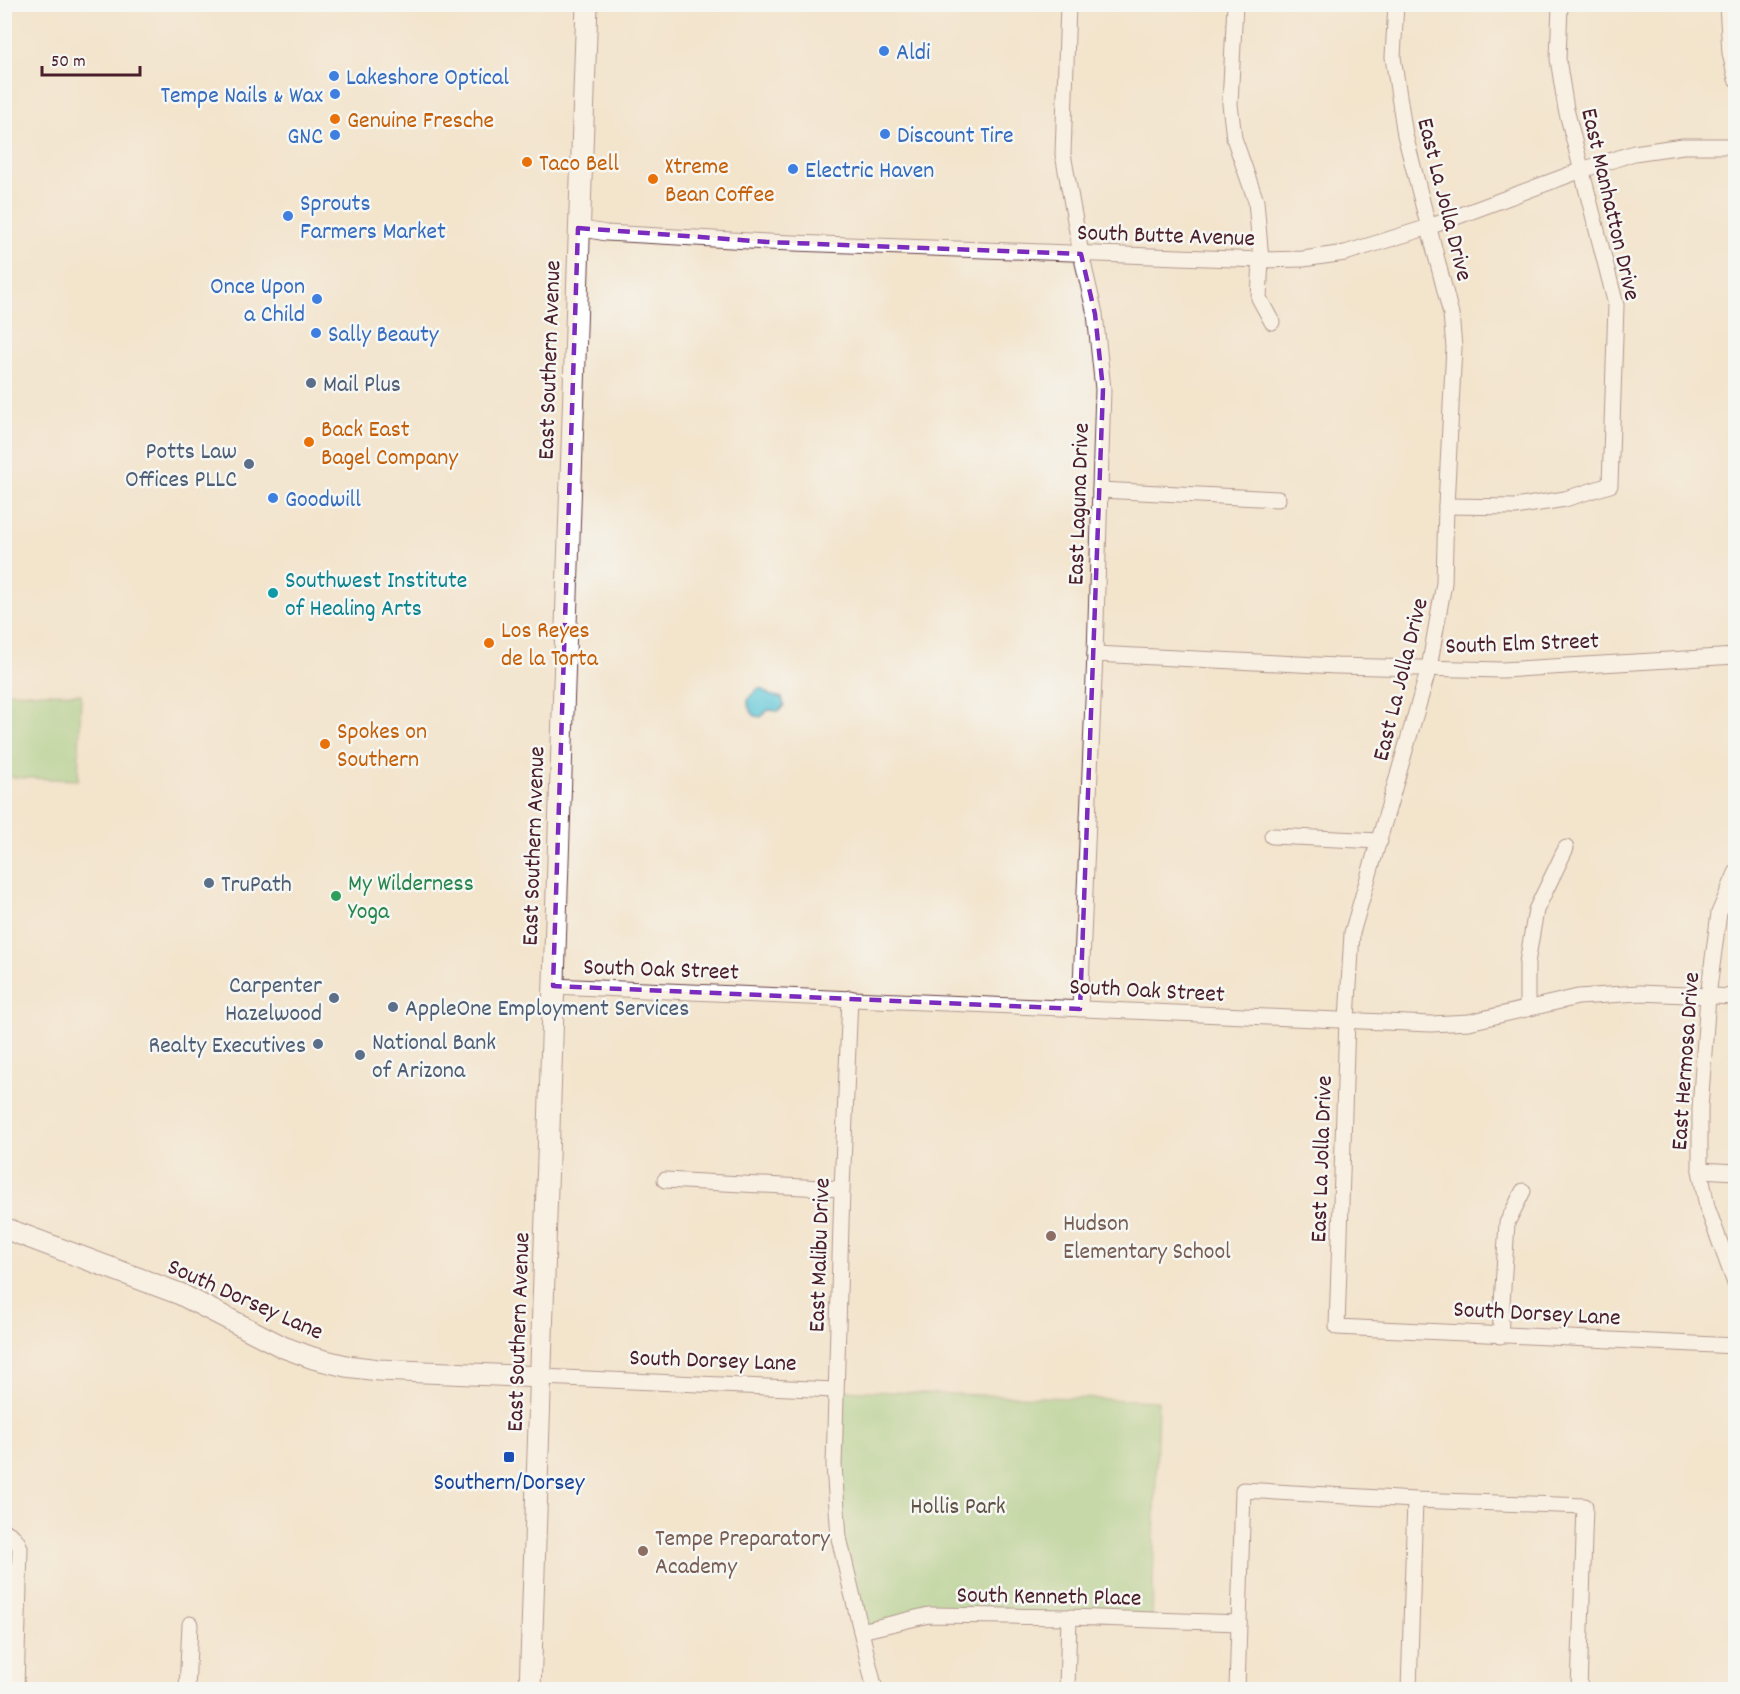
<svg xmlns="http://www.w3.org/2000/svg" width="1740" height="1694" font-family="Dekko,sans-serif">
  <style>
    .green { fill: #91ca7d; stroke: #6e7454; stroke-width: 1.5 }
    .water { fill: #5ac5d5; stroke: #527280; stroke-width: 1.5 }
    .lines { fill: none; stroke-linecap: round; stroke-linejoin: round }
    .street-casing { stroke: #633d43; stroke-width: 17 }
    .secondary-casing { stroke: #633d43; stroke-width: 23 }
    .street { stroke: #fff; stroke-width: 15 }
    .secondary { stroke: #fff; stroke-width: 21 }
    .marked { fill: none; stroke: #7b2cbf; stroke-width: 4.5; stroke-dasharray: 12 8; stroke-linejoin: round }
    .shop-dot { fill: #3f7fe0; stroke: #f6f6f2; stroke-width: 2 }
    .food-dot { fill: #e8710a; stroke: #f6f6f2; stroke-width: 2 }
    .service-dot { fill: #5c6f8a; stroke: #f6f6f2; stroke-width: 2 }
    .culture-dot { fill: #0f9aa8; stroke: #f6f6f2; stroke-width: 2 }
    .leisure-dot { fill: #2e9e5b; stroke: #f6f6f2; stroke-width: 2 }
    .education-dot { fill: #8d6e63; stroke: #f6f6f2; stroke-width: 2 }
    .transit-dot { fill: #1a4fb4; stroke: #f6f6f2; stroke-width: 2 }
    .labels { text-anchor: middle; stroke-width: 5; stroke-linejoin: round; paint-order: stroke }
    .shop-label { font-size: 24px; fill: #366cbe; stroke: #f6f6f2; text-anchor: start }
    .food-label { font-size: 24px; fill: #c56008; stroke: #f6f6f2; text-anchor: start }
    .street-label { font-size: 24px; fill: #4a1f2b; stroke: #f6f6f2 }
    .service-label { font-size: 24px; fill: #4e5e75; stroke: #f6f6f2; text-anchor: start }
    .culture-label { font-size: 24px; fill: #0d838f; stroke: #f6f6f2; text-anchor: start }
    .leisure-label { font-size: 24px; fill: #27864d; stroke: #f6f6f2; text-anchor: start }
    .education-label { font-size: 24px; fill: #785e54; stroke: #f6f6f2; text-anchor: start }
    .transit-label { font-size: 24px; fill: #164399; stroke: #f6f6f2 }
    .park-label { font-size: 24px; fill: #5f5244; stroke: #f6f6f2 }
  </style>
  <rect width="100%" height="100%" fill="#f6f6f2"/>
  <filter id="ink" filterUnits="userSpaceOnUse"><feTurbulence type="fractalNoise" baseFrequency=".0167" numOctaves="2"/><feDisplacementMap in="SourceGraphic" scale="12" xChannelSelector="R" yChannelSelector="G"/><feConvolveMatrix kernelMatrix="1 2 1 2 8 2 1 2 1" color-interpolation-filters="sRGB"/></filter>
  <filter id="wash" filterUnits="userSpaceOnUse"><feTurbulence type="fractalNoise" baseFrequency=".008" numOctaves="4" result="noise"/><feDisplacementMap in="SourceGraphic" scale="24" xChannelSelector="R" yChannelSelector="G"/><feGaussianBlur stdDeviation="1.35" result="paint"/><feColorMatrix in="noise" values="0 0 0 0 0 0 0 0 0 0 0 0 0 0 0 0 0 1.4 0 .05"/><feComposite in="paint" operator="in"/></filter>
  <g filter="url(#wash)">
    <rect width="100%" height="100%" fill="#f3e4cc"/>
    <g class="green">
      <polygon points="5,692 81,694 78,780 5,777"/>
      <polygon points="835,1390 1158,1401 1152,1620 929,1615 861,1631 839,1538"/>
    </g>
    <path class="water" d="M 759,688 L 763,689 L 769,695 L 782,698 L 784,705 L 779,711 L 768,710 L 761,717 L 755,716 C 744,704 746,698 759,688 Z"/>
  </g>
  <g filter="url(#ink)">
    <g class="lines">
      <g class="street-casing">
        <g id="street">
          <polyline points="1068,4 1063,154 1081,254 1095,314 1103,389 1095,654 1080,1009"/>
          <polyline points="1235,4 1230,104 1234,138 1256,201 1261,260 1259,298 1272,322"/>
          <polyline points="1396,4 1393,57 1405,135 1451,314 1454,347 1446,506 1444,583 1429,668 1352,933 1347,1020 1337,1327 1736,1346"/>
          <polyline points="1727,4 1730,53 1736,79"/>
          <polyline points="578,228 606,233 767,242 1261,260 1303,259 1345,253 1429,227 1582,170 1634,153 1683,146 1736,146"/>
          <polyline points="1100,490 1278,499"/>
          <polyline points="1446,506 1515,507 1565,499 1610,485 1616,305 1566,109 1558,59 1560,4"/>
          <polyline points="1095,654 1337,666 1502,670 1736,656"/>
          <polyline points="1272,836 1380,841"/>
          <polyline points="1736,873 1719,913 1708,996 1700,1109 1700,1170 1707,1207 1736,1286"/>
          <polyline points="553,986 1431,1024 1469,1022 1578,997 1639,993 1736,997"/>
          <polyline points="850,998 842,1189 834,1465 839,1538 875,1690"/>
          <polyline points="1527,1009 1527,963 1536,910 1566,848"/>
          <polyline points="1700,1170 1736,1172"/>
          <polyline points="665,1180 842,1189"/>
          <polyline points="1500,1336 1507,1223 1523,1191"/>
          <polyline points="542,1377 835,1390"/>
          <path d="M 4,1531 C 13,1535 17,1539 20,1548 L 16,1690"/>
          <polyline points="861,1631 929,1615 1069,1617 1239,1623"/>
          <polyline points="187,1690 190,1624"/>
          <polyline points="1067,1690 1069,1617"/>
          <polyline points="1237,1690 1243,1490 1415,1500 1585,1506 1579,1690"/>
          <polyline points="1409,1690 1415,1500"/>
        </g>
      </g>
      <g class="secondary-casing">
        <g id="secondary">
          <polyline points="4,1228 180,1294 283,1347 313,1358 346,1366 379,1370 542,1377"/>
          <polyline points="530,1690 587,4"/>
        </g>
      </g>
      <use href="#street" class="street"/>
      <use href="#secondary" class="secondary"/>
    </g>
  </g>
  <path d="M0 0H1740V1694H0ZM 578,228 L 767,242 L 1081,254 L 1095,314 L 1103,389 L 1080,1009 L 553,986 Z" fill="#f3e4cc" fill-opacity=".55" fill-rule="evenodd"/>
  <path class="marked" d="M 578,228 L 767,242 L 1081,254 L 1095,314 L 1103,389 L 1080,1009 L 553,986 Z"/>
  <g class="shop-dot">
    <circle cx="884" cy="51" r="6"/>
    <circle cx="334" cy="76" r="6"/>
    <circle cx="335" cy="94" r="6"/>
    <circle cx="885" cy="134" r="6"/>
    <circle cx="335" cy="135" r="6"/>
    <circle cx="793" cy="169" r="6"/>
    <circle cx="288" cy="216" r="6"/>
    <circle cx="317" cy="299" r="6"/>
    <circle cx="316" cy="333" r="6"/>
    <circle cx="273" cy="498" r="6"/>
  </g>
  <g class="food-dot">
    <circle cx="335" cy="119" r="6"/>
    <circle cx="527" cy="162" r="6"/>
    <circle cx="653" cy="179" r="6"/>
    <circle cx="309" cy="442" r="6"/>
    <circle cx="489" cy="643" r="6"/>
    <circle cx="325" cy="744" r="6"/>
  </g>
  <g class="service-dot">
    <circle cx="311" cy="383" r="6"/>
    <circle cx="249" cy="464" r="6"/>
    <circle cx="209" cy="883" r="6"/>
    <circle cx="334" cy="998" r="6"/>
    <circle cx="393" cy="1007" r="6"/>
    <circle cx="318" cy="1044" r="6"/>
    <circle cx="360" cy="1055" r="6"/>
  </g>
  <circle class="culture-dot" cx="273" cy="593" r="6"/>
  <circle class="leisure-dot" cx="336" cy="896" r="6"/>
  <g class="education-dot">
    <circle cx="1051" cy="1236" r="6"/>
    <circle cx="643" cy="1551" r="6"/>
  </g>
  <rect class="transit-dot" x="503" y="1451" width="12" height="12" rx="3"/>
  <g class="labels">
    <g class="shop-label">
      <text x="896" y="59">Aldi</text>
      <text x="346" y="84">Lakeshore Optical</text>
      <text x="323" y="102" text-anchor="end">Tempe Nails &amp; Wax</text>
      <text x="897" y="142">Discount Tire</text>
      <text x="323" y="143" text-anchor="end">GNC</text>
      <text x="805" y="177">Electric Haven</text>
      <text x="300" y="210">Sprouts<tspan x="300" dy="28">Farmers Market</tspan></text>
      <text x="305" y="293" text-anchor="end">Once Upon<tspan x="305" dy="28">a Child</tspan></text>
      <text x="328" y="341">Sally Beauty</text>
      <text x="285" y="506">Goodwill</text>
    </g>
    <g class="food-label">
      <text x="347" y="127">Genuine Fresche</text>
      <text x="539" y="170">Taco Bell</text>
      <text x="665" y="173">Xtreme<tspan x="665" dy="28">Bean Coffee</tspan></text>
      <text x="321" y="436">Back East<tspan x="321" dy="28">Bagel Company</tspan></text>
      <text x="501" y="637">Los Reyes<tspan x="501" dy="28">de la Torta</tspan></text>
      <text x="337" y="738">Spokes on<tspan x="337" dy="28">Southern</tspan></text>
    </g>
    <g class="street-label">
      <text transform="translate(1446 199) rotate(76)" y="8">East La Jolla Drive</text>
      <text transform="translate(1612 204) rotate(77)" y="8">East Manhatton Drive</text>
      <text transform="translate(1166 234) rotate(2)" y="8">South Butte Avenue</text>
      <text transform="translate(548 360) rotate(-88)" y="8">East Southern Avenue</text>
      <text transform="translate(1077 504) rotate(-88)" y="8">East Laguna Drive</text>
      <text transform="translate(1522 642) rotate(-2)" y="8">South Elm Street</text>
      <text transform="translate(1399 679) rotate(-76)" y="8">East La Jolla Drive</text>
      <text transform="translate(532 846) rotate(-88)" y="8">East Southern Avenue</text>
      <text transform="translate(661 968) rotate(2)" y="8">South Oak Street</text>
      <text transform="translate(1147 989) rotate(3)" y="8">South Oak Street</text>
      <text transform="translate(1684 1061) rotate(-86)" y="8">East Hermosa Drive</text>
      <text transform="translate(1320 1159) rotate(-88)" y="8">East La Jolla Drive</text>
      <text transform="translate(818 1255) rotate(-88)" y="8">East Malibu Drive</text>
      <text transform="translate(246 1298) rotate(24)" y="8">South Dorsey Lane</text>
      <text transform="translate(1537 1312) rotate(3)" y="8">South Dorsey Lane</text>
      <text transform="translate(517 1332) rotate(-88)" y="8">East Southern Avenue</text>
      <text transform="translate(713 1359) rotate(2)" y="8">South Dorsey Lane</text>
      <text transform="translate(1049 1595) rotate(1)" y="8">South Kenneth Place</text>
    </g>
    <g class="service-label">
      <text x="323" y="391">Mail Plus</text>
      <text x="237" y="458" text-anchor="end">Potts Law<tspan x="237" dy="28">Offices PLLC</tspan></text>
      <text x="221" y="891">TruPath</text>
      <text x="322" y="992" text-anchor="end">Carpenter<tspan x="322" dy="28">Hazelwood</tspan></text>
      <text x="405" y="1015">AppleOne Employment Services</text>
      <text x="372" y="1049">National Bank<tspan x="372" dy="28">of Arizona</tspan></text>
      <text x="306" y="1052" text-anchor="end">Realty Executives</text>
    </g>
    <g class="culture-label">
      <text x="285" y="587">Southwest Institute<tspan x="285" dy="28">of Healing Arts</tspan></text>
    </g>
    <g class="leisure-label">
      <text x="348" y="890">My Wilderness<tspan x="348" dy="28">Yoga</tspan></text>
    </g>
    <g class="education-label">
      <text x="1063" y="1230">Hudson<tspan x="1063" dy="28">Elementary School</tspan></text>
      <text x="655" y="1545">Tempe Preparatory<tspan x="655" dy="28">Academy</tspan></text>
    </g>
    <g class="transit-label">
      <text x="509" y="1489">Southern/Dorsey</text>
    </g>
    <g class="park-label">
      <text x="958" y="1513">Hollis Park</text>
    </g>
  </g>
  <rect width="1740" height="1694" fill="none" stroke="#f6f6f2" stroke-width="24"/>
  <path d="M42 66v9h98v-9" fill="none" stroke="#4a1f2b" stroke-width="3"/>
  <text x="51" y="66" font-size="18" fill="#4a1f2b" stroke="#f6f6f2" stroke-width="4.5" paint-order="stroke">50 m</text>
</svg>
